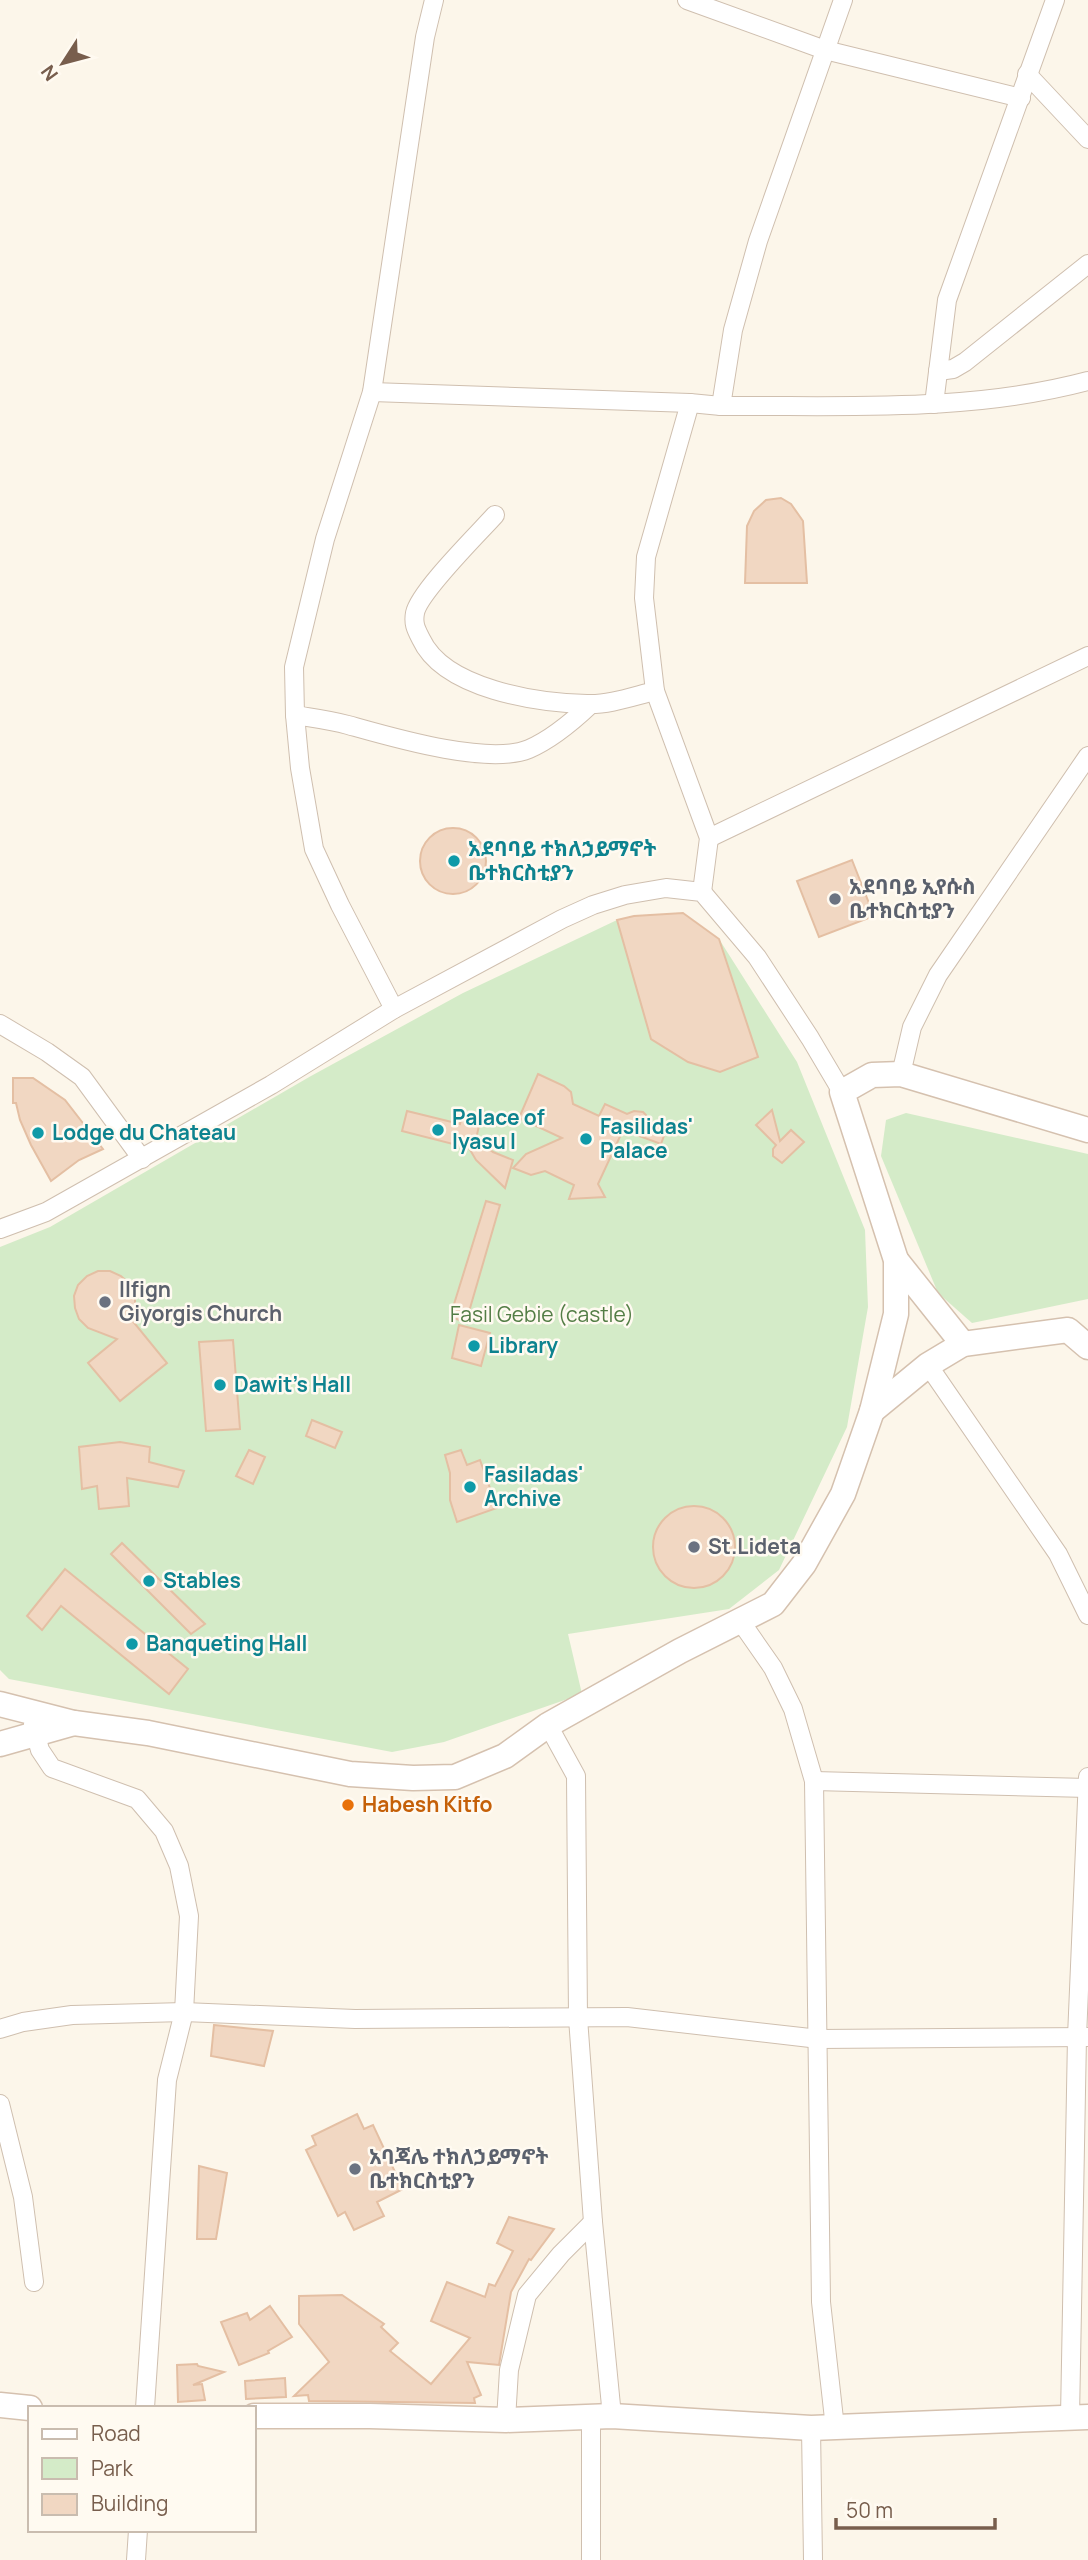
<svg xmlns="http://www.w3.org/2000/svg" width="1088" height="2560" font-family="Manrope,'Noto Sans Ethiopic',sans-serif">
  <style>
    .green { fill: #d4ebc8 }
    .building { fill: #f1d7c2; stroke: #e4bfa3; stroke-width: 2 }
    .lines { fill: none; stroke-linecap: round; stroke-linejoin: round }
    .street-casing { stroke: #cfbfaf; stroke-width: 20 }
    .secondary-casing { stroke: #d5c1af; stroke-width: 27 }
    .street { stroke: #fff; stroke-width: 18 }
    .secondary { stroke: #fff; stroke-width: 24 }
    .culture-dot { fill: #0f9aa8; stroke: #fffaf1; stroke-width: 2.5 }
    .worship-dot { fill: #6b7280; stroke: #fffaf1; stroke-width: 2.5 }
    .food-dot { fill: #e8710a; stroke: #fffaf1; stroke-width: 2.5 }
    .labels { text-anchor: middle; stroke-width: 5; stroke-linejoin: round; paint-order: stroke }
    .culture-label { font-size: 21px; font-weight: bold; fill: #0d838f; stroke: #fffaf1; text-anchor: start }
    .worship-label { font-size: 21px; font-weight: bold; fill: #5b616d; stroke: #fffaf1; text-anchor: start }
    .park-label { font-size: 21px; fill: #537d45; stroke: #fffaf1 }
    .food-label { font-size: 21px; font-weight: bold; fill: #c56008; stroke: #fffaf1; text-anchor: start }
  </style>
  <rect width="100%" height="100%" fill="#fcf6ea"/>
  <g class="green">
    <polygon points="683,913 719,939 797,1062 865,1230 868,1307 847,1427 779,1570 729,1609 568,1634 582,1694 444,1742 392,1752 9,1679 0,1670 0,1247 50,1227 311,1076 463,993 617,920 634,916"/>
    <polygon points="906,1113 1088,1154 1088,1299 972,1323 938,1293 881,1156 886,1120"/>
  </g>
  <g class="building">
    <polygon points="781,498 791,504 803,521 807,583 745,583 747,526 754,511 766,500"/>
    <circle cx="453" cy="861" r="33"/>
    <polygon points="852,860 874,916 819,937 797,881"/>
    <polygon points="683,913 719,939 758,1057 720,1072 688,1062 651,1039 617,920 634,916"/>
    <polygon points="538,1074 564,1086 571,1092 573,1104 599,1116 605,1104 627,1114 634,1111 643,1112 646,1115 649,1125 665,1133 661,1144 623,1130 598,1184 605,1197 569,1199 574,1185 545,1171 531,1175 513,1168 526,1154 562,1138 519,1118"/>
    <polygon points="13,1078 33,1078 65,1100 103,1149 79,1160 51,1181 31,1145 20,1120 16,1103 13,1103"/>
    <polygon points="772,1110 780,1141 791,1130 804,1142 782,1163 773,1156 773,1149 776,1145 756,1125"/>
    <polygon points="407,1111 460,1124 463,1112 481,1117 476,1139 493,1152 513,1160 505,1188 476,1160 469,1148 402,1131"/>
    <polygon points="486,1201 500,1205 466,1322 450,1317"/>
    <polygon points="98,1271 110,1271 121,1276 130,1284 135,1295 135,1307 131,1319 167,1363 120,1401 88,1363 117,1339 88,1328 79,1319 75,1308 74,1296 78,1285 87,1276"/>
    <polygon points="459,1325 490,1333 481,1366 452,1358"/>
    <polygon points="233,1340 240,1429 206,1431 199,1342"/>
    <polygon points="312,1420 342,1432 335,1448 306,1436"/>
    <polygon points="120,1442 150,1447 149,1462 184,1471 178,1487 127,1478 129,1506 99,1509 97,1486 82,1489 79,1447"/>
    <polygon points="249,1450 265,1457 253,1484 236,1476"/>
    <polygon points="461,1450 467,1465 480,1460 497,1508 457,1522 450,1500 450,1473 445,1455"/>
    <circle cx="694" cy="1547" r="41"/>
    <polygon points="122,1543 205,1624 191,1634 111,1554"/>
    <polygon points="65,1569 188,1669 169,1694 61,1606 42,1630 27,1616"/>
    <polygon points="214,2025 273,2031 264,2066 211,2056"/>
    <polygon points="357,2114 364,2129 373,2125 403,2189 377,2202 384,2216 354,2230 345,2212 338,2216 306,2150 316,2145 312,2136"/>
    <polygon points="199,2166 227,2173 216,2239 197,2239"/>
    <polygon points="509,2217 554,2229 531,2260 529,2259 511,2292 499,2365 467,2362 481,2395 474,2398 475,2403 309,2401 308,2395 294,2396 329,2362 299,2324 299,2296 342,2295 384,2324 381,2327 398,2343 390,2351 431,2384 470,2338 431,2321 447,2282 485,2297 489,2284 495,2286 513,2251 497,2243"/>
    <polygon points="270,2306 292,2337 268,2351 269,2353 239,2365 221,2322 247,2313 250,2320"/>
    <polygon points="197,2364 198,2366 224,2372 193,2385 202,2384 205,2400 178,2402 177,2365"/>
    <polygon points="285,2378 286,2397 246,2399 245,2381"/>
  </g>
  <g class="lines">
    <g class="street-casing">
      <g id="street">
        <polyline points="687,0 825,50 1021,98"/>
        <polyline points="1027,74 1088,139"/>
        <polyline points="938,371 953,369 965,362 1088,264"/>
        <path d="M 372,392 L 690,403 L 721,406 C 843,405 968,413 1088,381"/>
        <polyline points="690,403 646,557 644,598 655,691 709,838 702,892"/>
        <polyline points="934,404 947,300 1055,0"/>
        <polyline points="721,406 733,330 758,241 843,0"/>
        <path d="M 495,515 C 478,534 419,592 415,613 C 413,624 416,629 421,639 C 444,689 537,703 587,704 C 609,705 634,696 655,691"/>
        <path d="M 295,715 C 313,718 331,720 348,725 C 391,737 488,766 529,749 C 552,739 572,722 590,705"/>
        <polyline points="709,838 1088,656"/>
        <polyline points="394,1009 340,905 314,849 300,768 295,715 294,667 325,539 372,392 425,37 434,0"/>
        <polyline points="0,1024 47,1052 82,1077 142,1159"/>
        <polyline points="901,1074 912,1027 938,975 1088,756"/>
        <polyline points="0,1229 46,1212 271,1085 394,1009 562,919 593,905 625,895 666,888 702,892 757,957 810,1038 842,1092"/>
        <polyline points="928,1365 1058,1554 1088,1615"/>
        <polyline points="741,1622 773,1668 793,1709 814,1781 821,2302 835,2428"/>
        <polyline points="33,1725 40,1750 52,1768 137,1799 164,1831 179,1866 189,1916 184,2012 167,2080 145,2408"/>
        <polyline points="548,1725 576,1776 578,2018 593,2222 612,2416"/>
        <polyline points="814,1781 1088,1788"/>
        <polyline points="0,2029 23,2022 72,2015 184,2012 355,2019 627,2017 819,2039 1088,2037"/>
        <polyline points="0,2104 23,2197 34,2282"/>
        <polyline points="1070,2417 1077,2037 1088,1777"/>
        <polyline points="591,2418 591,2560"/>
        <polyline points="506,2420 509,2370 527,2295 561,2254 593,2222"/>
        <polyline points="811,2428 813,2560"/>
        <polyline points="136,2560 138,2530"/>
      </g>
    </g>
    <g class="secondary-casing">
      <g id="secondary">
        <polyline points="896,1260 963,1344"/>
        <polyline points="872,1411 928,1365 963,1344 1068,1330 1088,1347"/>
        <polyline points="0,1704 74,1723 148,1733 350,1774 413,1778 455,1777 505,1756 548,1725 680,1651 773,1604 804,1564 843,1494 872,1411 896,1314 896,1260 842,1092 872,1075 901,1074 1088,1130"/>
        <polyline points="0,1744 74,1723"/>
        <polyline points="0,2405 30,2408"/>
        <polyline points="254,2416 370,2416 506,2420 612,2416 811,2428 1088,2417"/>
      </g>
    </g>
    <use href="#street" class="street"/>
    <use href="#secondary" class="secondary"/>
  </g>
  <g class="culture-dot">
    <circle cx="454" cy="861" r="7"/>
    <circle cx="438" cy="1130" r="7"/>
    <circle cx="38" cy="1133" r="7"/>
    <circle cx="586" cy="1139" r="7"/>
    <circle cx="474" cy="1346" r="7"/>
    <circle cx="220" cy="1385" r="7"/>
    <circle cx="470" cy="1487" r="7"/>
    <circle cx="149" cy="1581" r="7"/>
    <circle cx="132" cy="1644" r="7"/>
  </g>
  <g class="worship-dot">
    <circle cx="835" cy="899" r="7"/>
    <circle cx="105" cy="1302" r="7"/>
    <circle cx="694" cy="1547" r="7"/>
    <circle cx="355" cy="2169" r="7"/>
  </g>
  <circle class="food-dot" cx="348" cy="1805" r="7"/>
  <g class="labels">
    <g class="culture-label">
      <text x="468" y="856">አደባባይ ተክለኃይማኖት<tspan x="468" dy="24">ቤተክርስቲያን</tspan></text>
      <text x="452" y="1125">Palace of<tspan x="452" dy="24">Iyasu I</tspan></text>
      <text x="600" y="1134">Fasilidas'<tspan x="600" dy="24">Palace</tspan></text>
      <text x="52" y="1140">Lodge du Chateau</text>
      <text x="488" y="1353">Library</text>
      <text x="234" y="1392">Dawit's Hall</text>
      <text x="484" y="1482">Fasiladas'<tspan x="484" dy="24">Archive</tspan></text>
      <text x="163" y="1588">Stables</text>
      <text x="146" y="1651">Banqueting Hall</text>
    </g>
    <g class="worship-label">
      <text x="849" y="894">አደባባይ ኢየሱስ<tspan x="849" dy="24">ቤተክርስቲያን</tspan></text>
      <text x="119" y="1297">Ilfign<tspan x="119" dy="24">Giyorgis Church</tspan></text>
      <text x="708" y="1554">St.Lideta</text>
      <text x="369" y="2164">አባጃሌ ተክለኃይማኖት<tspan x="369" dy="24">ቤተክርስቲያን</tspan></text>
    </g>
    <g class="park-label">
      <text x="542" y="1322">Fasil Gebie (castle)</text>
    </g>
    <g class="food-label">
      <text x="362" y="1812">Habesh Kitfo</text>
    </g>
  </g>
  <rect x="28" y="2406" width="228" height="126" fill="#fffaf1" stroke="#c9bcaf" stroke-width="2"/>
  <rect x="42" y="2429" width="35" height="10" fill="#ffffff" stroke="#c9bcaf" stroke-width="2"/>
  <text x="91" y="2441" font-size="21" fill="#785e4d">Road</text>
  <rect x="42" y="2458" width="35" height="21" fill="#d4ebc8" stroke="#c9bcaf" stroke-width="2"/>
  <text x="91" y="2476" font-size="21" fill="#785e4d">Park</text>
  <rect x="42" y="2494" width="35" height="21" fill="#f1d7c2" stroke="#c9bcaf" stroke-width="2"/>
  <text x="91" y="2511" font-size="21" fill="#785e4d">Building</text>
  <g transform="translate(63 63) rotate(234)" stroke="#fffaf1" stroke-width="5" paint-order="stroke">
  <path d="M0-5L12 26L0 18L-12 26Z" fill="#785e4d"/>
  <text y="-10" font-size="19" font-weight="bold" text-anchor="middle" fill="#785e4d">N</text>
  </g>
  <path d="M836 2518v10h159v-10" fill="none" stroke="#785e4d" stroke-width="3.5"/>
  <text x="846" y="2518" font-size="21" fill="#785e4d" stroke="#fffaf1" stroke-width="5" paint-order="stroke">50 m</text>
</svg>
